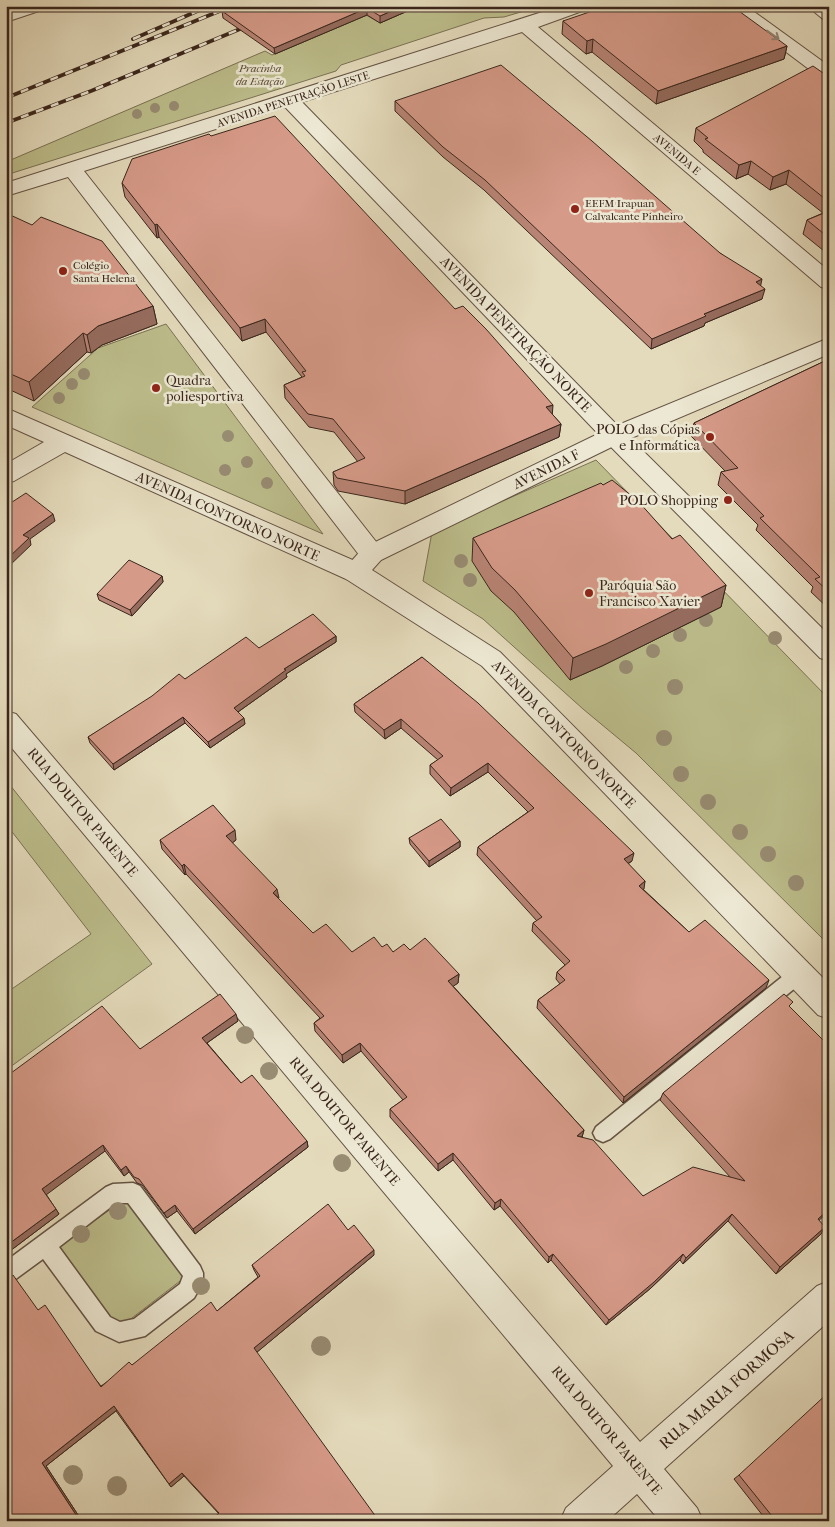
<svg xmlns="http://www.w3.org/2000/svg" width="835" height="1527" font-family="'IM FELL French Canon',serif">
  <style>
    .green { fill: #bcbd8b; stroke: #7b7254 }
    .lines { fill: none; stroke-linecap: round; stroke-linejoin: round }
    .service-casing { stroke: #645344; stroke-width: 3 }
    .minor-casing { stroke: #645344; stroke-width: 2 }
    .tertiary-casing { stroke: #645344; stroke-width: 2 }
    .service { fill: #ede8d3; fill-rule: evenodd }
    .minor { fill: #ede8d3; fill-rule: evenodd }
    .tertiary { fill: #ede8d3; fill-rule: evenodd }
    .rail-casing { stroke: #3a261c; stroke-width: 4 }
    .rail { stroke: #ede8d3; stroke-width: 2.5; stroke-dasharray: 8; stroke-linecap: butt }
    .tree { fill: #988c73 }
    .wall { fill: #b88475; stroke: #3a261c }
    .shaded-wall { fill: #966c5f; stroke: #3a261c }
    .building { fill: #d69a88; stroke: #3a261c }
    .oneway { stroke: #948778 }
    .poi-dot { fill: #8f2418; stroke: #ede8d3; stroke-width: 2 }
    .labels { text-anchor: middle; stroke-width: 5; stroke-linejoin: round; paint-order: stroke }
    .far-park-label { font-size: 11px; font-style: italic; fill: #5a4c38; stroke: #ede8d3 }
    .far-street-label { font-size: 11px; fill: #3a261c; stroke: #ede8d3 }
    .far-poi-label { font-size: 11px; fill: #3a261c; stroke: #ede8d3; text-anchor: start }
    .street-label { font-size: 14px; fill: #3a261c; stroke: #ede8d3 }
    .poi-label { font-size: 14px; fill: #3a261c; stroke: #ede8d3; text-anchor: start }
    .near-street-label { font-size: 16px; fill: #3a261c; stroke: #ede8d3 }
  </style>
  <rect width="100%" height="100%" fill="#e4dbbc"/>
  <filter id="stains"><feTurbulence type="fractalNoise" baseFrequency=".004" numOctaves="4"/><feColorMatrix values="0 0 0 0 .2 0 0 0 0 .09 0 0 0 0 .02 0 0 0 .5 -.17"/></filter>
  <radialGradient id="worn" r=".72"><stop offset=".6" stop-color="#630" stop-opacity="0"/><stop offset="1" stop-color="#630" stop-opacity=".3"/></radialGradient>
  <g class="green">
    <polygon points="419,6 541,6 504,17 484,18 341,65 336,71 6,175 6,162 265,51 272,55 366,15 380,23"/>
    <polygon points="166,324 323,534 32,407 98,348"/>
    <polygon points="596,460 829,699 829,945 636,753 583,709 483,619 423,581 432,532"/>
    <polygon points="6,780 152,964 6,1070 6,993 91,934 6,824"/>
    <polygon points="125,1199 184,1278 119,1328 57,1247"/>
  </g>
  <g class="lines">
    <g class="service-casing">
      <g id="service">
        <polygon points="799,966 805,968 808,974 805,980 610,1139 603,1142 596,1139 593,1133 596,1127 793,968"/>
        <path d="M 133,1183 L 140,1186 L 200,1266 L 203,1273 L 203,1282 L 194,1298 L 145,1336 L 119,1342 L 96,1331 L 43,1259 L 13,1281 L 6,1284 L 6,1261 L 106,1187 L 113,1184 ZM 116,1203 L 128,1203 L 183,1276 L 180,1284 L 134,1319 L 120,1322 L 110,1317 L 59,1247 Z"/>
      </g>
    </g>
    <g class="minor-casing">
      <g id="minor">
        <polygon points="19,6 45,6 42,10 6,22 6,11"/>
        <polygon points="561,6 588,6 585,10 538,27 829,271 829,289 821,287 522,32 302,102 622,430 829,635 829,661 820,658 606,442 285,107 84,171 381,548 384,554 381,560 372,563 363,560 68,177 6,196 6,183"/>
        <polygon points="725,6 746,6 829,66 829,80 822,79"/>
        <polygon points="807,6 828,6 829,20 823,19"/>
        <polygon points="6,408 364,565 368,572 364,579 355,581 346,579 65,452 14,481 6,483 6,464 44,442 6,425"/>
        <polygon points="6,711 16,714 640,1442 817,1286 829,1281 829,1321 664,1469 697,1508 703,1521 660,1521 637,1494 607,1521 560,1521 566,1508 613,1466 6,741"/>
      </g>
    </g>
    <g class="tertiary-casing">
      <polygon id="tertiary" points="829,338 829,354 622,442 381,560 372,570 500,652 829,984 829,1019 818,1015 482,666 346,579 342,572 363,548 606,430"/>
    </g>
    <use href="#service" class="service"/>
    <use href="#minor" class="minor"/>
    <use href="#tertiary" class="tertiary"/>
    <g class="rail-casing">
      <g id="rail">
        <polyline points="133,39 209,6"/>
        <polyline points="6,98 232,6"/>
        <polyline points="6,123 91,91 252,24"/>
      </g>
    </g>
    <use href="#rail" class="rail"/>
  </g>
  <g class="tree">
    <circle cx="174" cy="106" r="5"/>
    <circle cx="155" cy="108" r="5"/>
    <circle cx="137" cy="114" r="5"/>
    <circle cx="84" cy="374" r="6"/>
    <circle cx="72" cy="384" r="6"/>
    <circle cx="59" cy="398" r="6"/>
    <circle cx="228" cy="436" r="6"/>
    <circle cx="247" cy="462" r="6"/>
    <circle cx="225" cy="470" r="6"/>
    <circle cx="267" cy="483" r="6"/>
    <circle cx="461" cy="561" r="7"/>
    <circle cx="470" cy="580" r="7"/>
    <circle cx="706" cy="620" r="7"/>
    <circle cx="680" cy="635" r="7"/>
    <circle cx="775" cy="638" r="7"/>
    <circle cx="653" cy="651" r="7"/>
    <circle cx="626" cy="667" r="7"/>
    <circle cx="675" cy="687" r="8"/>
    <circle cx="664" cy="738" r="8"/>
    <circle cx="681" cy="774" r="8"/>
    <circle cx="708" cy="802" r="8"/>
    <circle cx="740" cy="832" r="8"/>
    <circle cx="768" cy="854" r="8"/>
    <circle cx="796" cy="883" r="8"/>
    <circle cx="245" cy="1035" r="9"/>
    <circle cx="269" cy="1071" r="9"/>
    <circle cx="342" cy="1163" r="9"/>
    <circle cx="118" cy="1211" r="9"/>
    <circle cx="81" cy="1234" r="9"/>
    <circle cx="201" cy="1286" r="9"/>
    <circle cx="321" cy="1346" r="10"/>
    <circle cx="73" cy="1475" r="10"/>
    <circle cx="117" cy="1486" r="10"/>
  </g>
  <g class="wall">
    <polygon points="234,6 419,6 380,23 367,15 275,54 223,18 222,11"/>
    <polygon points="563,21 787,46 784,59 656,104 592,52 586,54 562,34"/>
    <polygon points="829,77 829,255 803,234 807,220 823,213 786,184 770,190 748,174 736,179 703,152 703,150 694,141 696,128"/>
    <polygon points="395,101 720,253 761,286 762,299 705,323 704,326 651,349 484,190 443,157 395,111"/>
    <polygon points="211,136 552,414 561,424 559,437 405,504 338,491 334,485 333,472 358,462 334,432 309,427 285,398 284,385 302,377 266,332 242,341 159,237 157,238 125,197 122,183"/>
    <polygon points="6,213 153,306 157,324 102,345 91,353 87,352 34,401 6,388"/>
    <polygon points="829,359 829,609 811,592 813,587 756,530 758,525 718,485 721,472 725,471 691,436 694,423"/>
    <polygon points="473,538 672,539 726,585 721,607 602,666 570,680 514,612 491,591 472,561"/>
    <polygon points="162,576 163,582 132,616 99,600 97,594"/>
    <polygon points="336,636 336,642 286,674 287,677 238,712 245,724 210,748 185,723 114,770 90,743 88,737 185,679 259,648"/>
    <polygon points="422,657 632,861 628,864 645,881 643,889 689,932 766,988 623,1103 537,1008 538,1000 560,984 556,979 557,972 565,965 532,931 533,923 537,921 477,855 478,847 528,812 488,772 450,796 430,774 430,765 438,760 401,728 385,739 355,712 354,704"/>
    <polygon points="409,838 460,841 460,847 429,867 410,844"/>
    <polygon points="160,840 236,840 232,843 278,898 313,933 352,952 382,947 393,952 410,950 459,974 458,983 453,986 584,1130 582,1137 643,1196 731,1178 660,1100 663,1093 790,1008 821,1234 776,1274 728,1221 683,1264 680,1260 651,1288 606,1325 551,1260 548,1263 500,1206 494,1210 453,1160 438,1171 390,1117 390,1109 403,1100 361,1051 343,1063 315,1031 314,1023 320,1018 186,874 185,875 162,849"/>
    <polygon points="238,1021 207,1043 241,1083 307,1141 308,1147 195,1234 177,1211 167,1218 142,1185 137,1183 129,1172 124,1176 105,1151 46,1194 59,1214 6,1254 6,1075 7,1076 140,1049"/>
    <polygon points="348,1230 374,1255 257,1352 219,1514 184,1476 171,1487 116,1411 46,1466 82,1521 6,1521 38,1310 101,1386 132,1365 217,1311 258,1277 254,1270 252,1265"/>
    <polygon points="739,1475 829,1521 767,1521 734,1479"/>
  </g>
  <g class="shaded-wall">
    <polygon points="403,6 419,6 380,23 380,16"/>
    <polygon points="367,8 367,15 275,54 274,48"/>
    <polygon points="593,39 592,52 586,54 587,41"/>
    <polygon points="787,46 784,59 656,104 658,91"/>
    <polygon points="751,161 748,174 736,179 739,165"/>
    <polygon points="789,170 786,184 770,190 773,177"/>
    <polygon points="157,224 159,237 157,238 155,225"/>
    <polygon points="762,279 760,289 756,282"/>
    <polygon points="765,289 762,299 705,323 704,326 651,349 652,339 704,314"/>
    <polygon points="153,306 157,324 102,345 91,353 87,335 98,326"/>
    <polygon points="265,319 266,332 242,341 240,328"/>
    <polygon points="83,333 87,352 34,401 29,382"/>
    <polygon points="553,405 552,418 546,407"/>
    <polygon points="561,424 559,437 405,504 405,491"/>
    <polygon points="53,514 55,521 30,539 31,545 8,567 6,560 23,535"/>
    <polygon points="162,576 163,582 132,616 130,610"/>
    <polygon points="726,585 721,607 602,666 570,680 573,658"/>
    <polygon points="336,636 336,642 286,674 287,677 235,714 234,708 284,669"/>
    <polygon points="183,717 185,723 114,770 113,764"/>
    <polygon points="244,718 245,724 210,748 208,742"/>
    <polygon points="401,719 401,728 385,739 384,730"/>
    <polygon points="488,763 488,772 450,796 451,788"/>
    <polygon points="235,830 236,840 228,846 226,836"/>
    <polygon points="460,841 460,847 429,867 429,861"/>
    <polygon points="634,853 632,861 622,867 624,859"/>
    <polygon points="184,864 186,874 185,875 182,866"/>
    <polygon points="645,881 644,889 637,894 639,886"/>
    <polygon points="277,889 279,898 273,893"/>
    <polygon points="459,974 458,983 448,990 448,981"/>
    <polygon points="769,980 766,988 623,1103 624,1097"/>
    <polygon points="236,1014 238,1021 204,1045 202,1038"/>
    <polygon points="360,1043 361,1051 343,1063 342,1055"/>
    <polygon points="584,1130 582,1137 577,1136"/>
    <polygon points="307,1141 308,1147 195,1234 193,1229"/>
    <polygon points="103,1145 105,1151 46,1195 42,1189"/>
    <polygon points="453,1153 453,1160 438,1171 438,1164"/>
    <polygon points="126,1166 129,1172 124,1176 121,1170"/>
    <polygon points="501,1199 500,1206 494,1210 495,1203"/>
    <polygon points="175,1205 177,1211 167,1218 164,1213"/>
    <polygon points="56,1209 59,1214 6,1254 6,1246"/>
    <polygon points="829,1209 829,1211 813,1226 818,1219"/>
    <polygon points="732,1214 728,1221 683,1264 686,1258"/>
    <polygon points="825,1227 821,1234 776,1274 780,1267"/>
    <polygon points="374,1250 374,1255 256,1353 254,1348"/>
    <polygon points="553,1254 551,1260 548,1263 549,1257"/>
    <polygon points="683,1254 680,1260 651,1288 606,1325 609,1320"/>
    <polygon points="114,1406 117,1410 46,1466 82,1521 80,1521 42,1463"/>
    <polygon points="182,1473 184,1476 171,1487 169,1484"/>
  </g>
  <g class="building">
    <polygon points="234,6 403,6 380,16 367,8 274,48 222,11"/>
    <polygon points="607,6 732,6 787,46 658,91 593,39 587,41 563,21"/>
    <polygon points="501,65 592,141 720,253 762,279 756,282 765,289 704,314 706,316 652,339 485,180 443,147 395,101"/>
    <polygon points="813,66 829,77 829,202 789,170 773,177 751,161 739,165 705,139 708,138 696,128"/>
    <polygon points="275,116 455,309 463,306 486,329 553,405 546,407 561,424 405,491 337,478 333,472 365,458 333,419 308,414 284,385 305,376 302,372 306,371 265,319 240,328 157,224 155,225 122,183 132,159 209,134 211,136"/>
    <polygon points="829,211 829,238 807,220"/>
    <polygon points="6,213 32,225 41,217 102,241 153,306 98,326 87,335 83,333 29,382 6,372"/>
    <polygon points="829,359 829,592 815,579 820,577 760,518 764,516 721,472 738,468 694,423"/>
    <polygon points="612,480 638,501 672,539 680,535 726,585 606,644 573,658 515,590 492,568 473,538 601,483 603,485"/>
    <polygon points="26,493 53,514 23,535 29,538 6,560 6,506"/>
    <polygon points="129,560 162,576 130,610 97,594"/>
    <polygon points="313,614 336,636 284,669 286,670 234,708 244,718 208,742 183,717 113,764 88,737 152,696 179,674 185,679 246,637 259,648"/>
    <polygon points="422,657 478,703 634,853 624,859 645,881 639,886 689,932 705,920 769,980 624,1097 538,1000 565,980 557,972 570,961 533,923 542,917 478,847 534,808 488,763 451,788 430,765 443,756 401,719 384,730 354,704"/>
    <polygon points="213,805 235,830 226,836 277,889 273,893 313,933 326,924 352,952 374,937 382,947 387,944 393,952 404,944 410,950 425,938 459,974 448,981 584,1130 577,1136 593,1140 643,1196 693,1167 745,1181 663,1093 784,994 793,1002 789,1006 829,1046 829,1209 818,1219 825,1227 780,1267 732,1214 686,1258 683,1254 654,1282 609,1320 553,1254 549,1257 501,1199 495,1203 453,1153 438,1164 390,1109 407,1097 360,1043 342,1055 314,1023 324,1016 184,864 182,866 160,840"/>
    <polygon points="441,819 460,841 429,861 409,838"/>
    <polygon points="220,994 236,1014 202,1038 241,1083 252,1075 307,1141 193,1229 175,1205 164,1213 139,1179 134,1177 126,1166 121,1170 103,1145 42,1189 56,1209 6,1246 6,1075 7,1076 102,1006 140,1049"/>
    <polygon points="328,1204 348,1230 354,1225 374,1250 254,1348 379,1521 210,1521 219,1513 182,1473 169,1484 114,1406 42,1463 80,1521 6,1521 6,1278 13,1275 38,1310 45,1305 101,1387 129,1362 132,1365 211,1302 217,1311 260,1276 252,1265"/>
    <polygon points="829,1392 829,1521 776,1521 739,1475"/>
  </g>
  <defs><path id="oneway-shaft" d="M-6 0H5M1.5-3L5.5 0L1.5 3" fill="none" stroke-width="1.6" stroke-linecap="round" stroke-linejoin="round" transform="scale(1.25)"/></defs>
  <use class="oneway" href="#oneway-shaft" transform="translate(773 35) rotate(36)"/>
  <g class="poi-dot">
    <circle cx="575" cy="209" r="5"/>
    <circle cx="63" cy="271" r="5"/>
    <circle cx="156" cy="388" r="5"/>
    <circle cx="710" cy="437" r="5"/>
    <circle cx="728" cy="500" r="5"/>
    <circle cx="589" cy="593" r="5"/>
  </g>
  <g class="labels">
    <g class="far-park-label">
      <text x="260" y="72">Pracinha<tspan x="260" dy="13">da Estação</tspan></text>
    </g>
    <g class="far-street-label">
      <text transform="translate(293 99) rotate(-18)" y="4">AVENIDA PENETRAÇÃO LESTE</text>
      <text transform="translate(677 154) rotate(40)" y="4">AVENIDA E</text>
    </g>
    <g class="far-poi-label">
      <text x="585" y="207">EEFM Irapuan<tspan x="585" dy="13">Calvalcante Pinheiro</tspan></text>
      <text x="73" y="269">Colégio<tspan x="73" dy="13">Santa Helena</tspan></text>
    </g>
    <g class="street-label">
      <text transform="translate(516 334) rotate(46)" y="5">AVENIDA PENETRAÇÃO NORTE</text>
      <text transform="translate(546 469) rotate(-26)" y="5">AVENIDA F</text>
      <text transform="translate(228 516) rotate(24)" y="5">AVENIDA CONTORNO NORTE</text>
      <text transform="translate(564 734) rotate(46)" y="5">AVENIDA CONTORNO NORTE</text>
      <text transform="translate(83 812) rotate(50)" y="5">RUA DOUTOR PARENTE</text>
      <text transform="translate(345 1121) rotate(50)" y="5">RUA DOUTOR PARENTE</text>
      <text transform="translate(607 1430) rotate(50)" y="5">RUA DOUTOR PARENTE</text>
    </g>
    <g class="poi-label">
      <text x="166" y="385">Quadra<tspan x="166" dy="16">poliesportiva</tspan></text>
      <text x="700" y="434" text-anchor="end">POLO das Cópias<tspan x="700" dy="16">e Informática</tspan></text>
      <text x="718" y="505" text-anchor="end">POLO Shopping</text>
      <text x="599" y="590">Paróquia São<tspan x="599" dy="16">Francisco Xavier</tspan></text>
    </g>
    <g class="near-street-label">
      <text transform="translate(726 1389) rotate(-41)" y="6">RUA MARIA FORMOSA</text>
    </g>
  </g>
  <rect width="835" height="1527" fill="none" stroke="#e4dbbc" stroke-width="25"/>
  <rect x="8" y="8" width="820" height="1512" fill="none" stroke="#3a261c" stroke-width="2.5"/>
  <rect x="12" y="12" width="810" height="1502" fill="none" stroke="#3a261c"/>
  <rect width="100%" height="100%" filter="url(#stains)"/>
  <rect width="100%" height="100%" fill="url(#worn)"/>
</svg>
